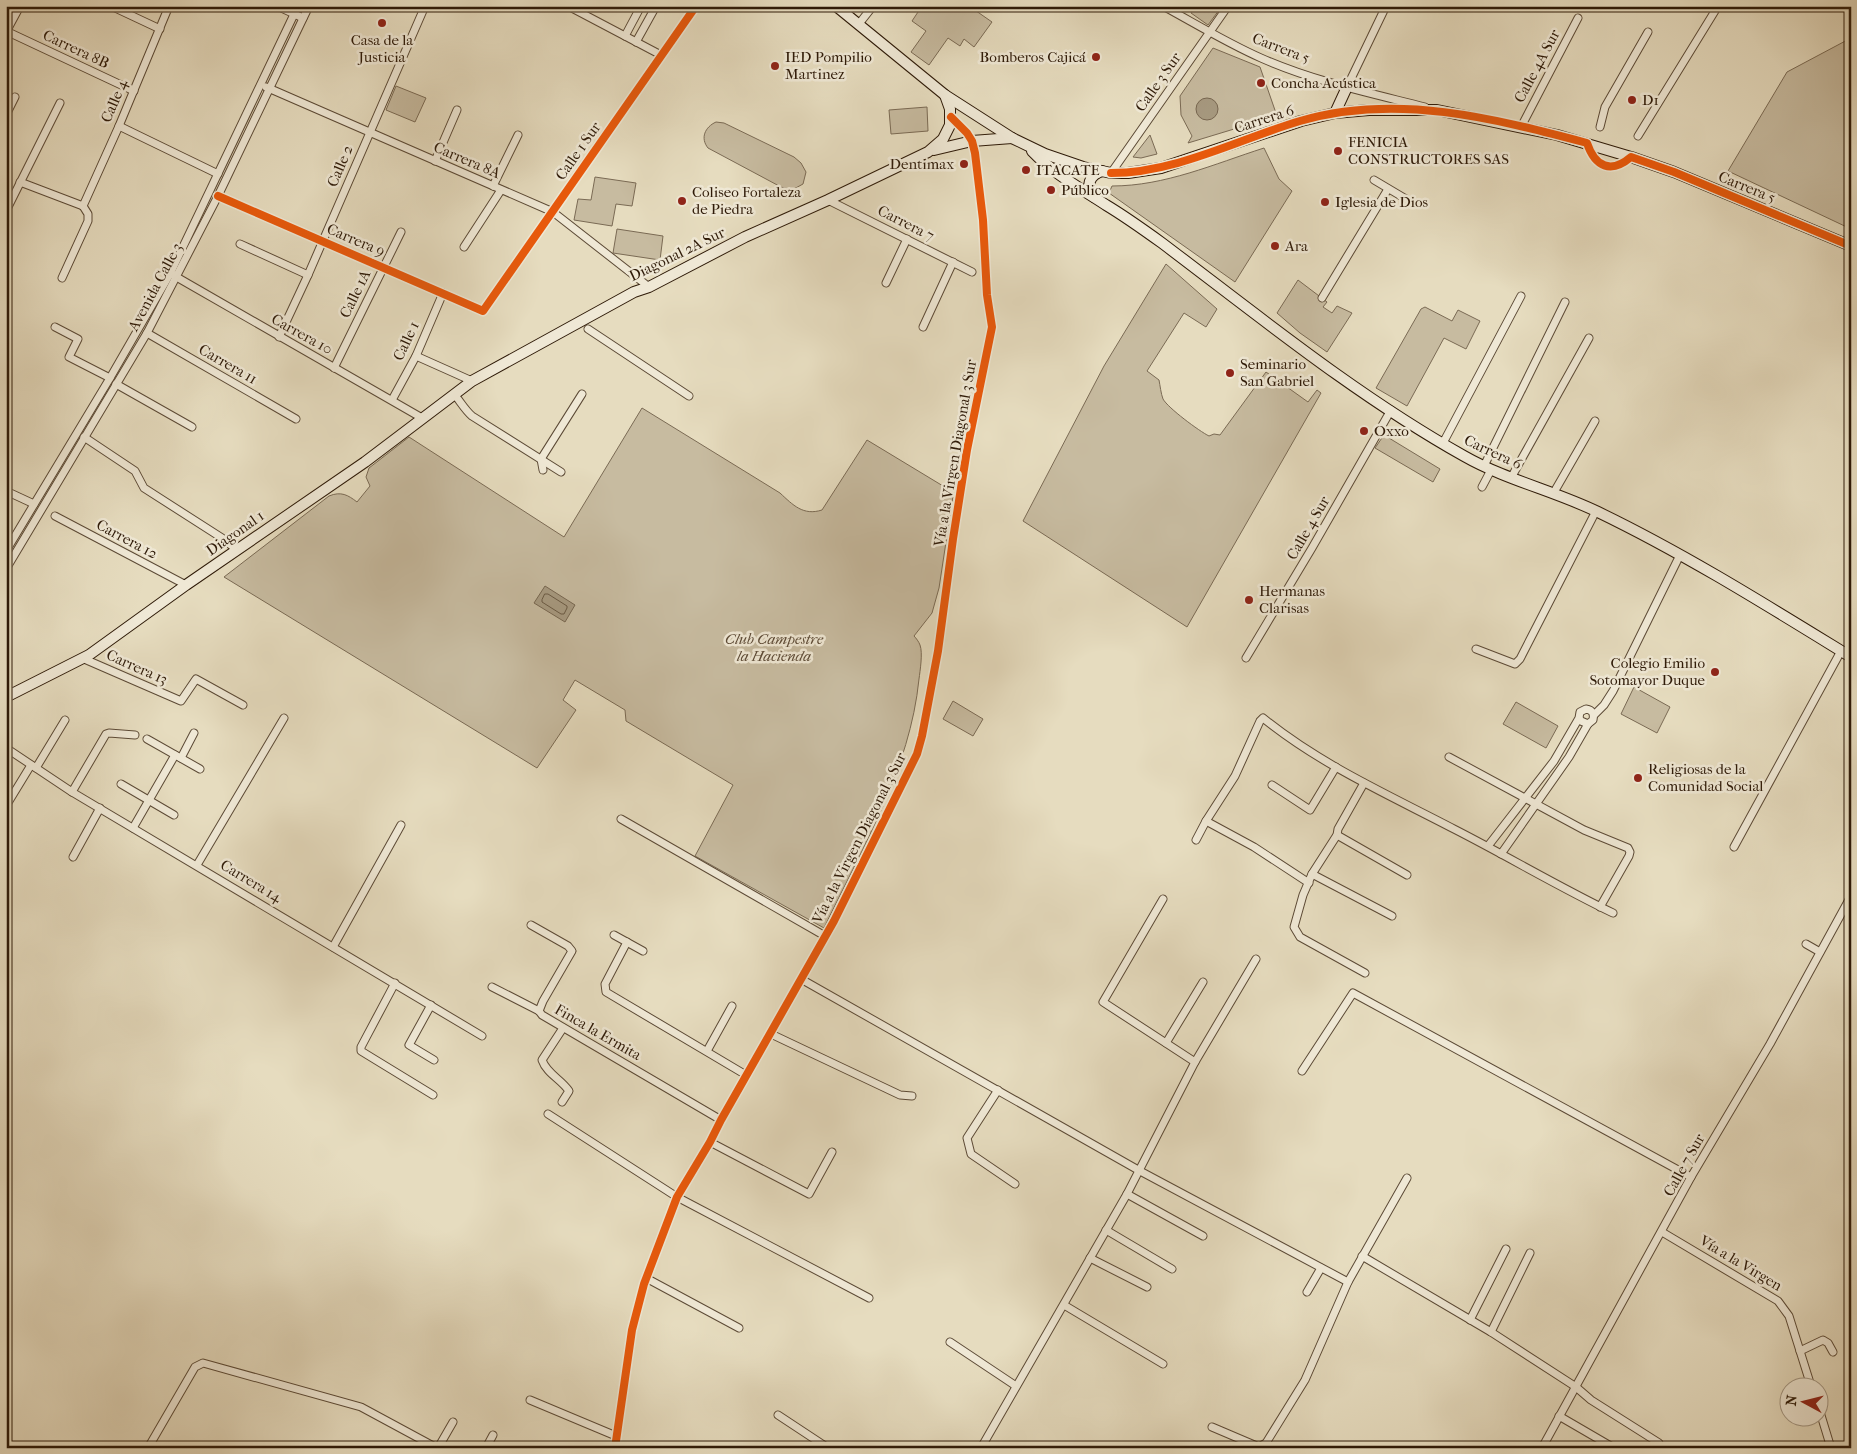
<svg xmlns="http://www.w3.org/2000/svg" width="1857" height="1454" font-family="'IM FELL French Canon',serif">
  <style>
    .green { fill: #c7bba0; stroke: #7a6a54 }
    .water { fill: #a79a81; stroke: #776751 }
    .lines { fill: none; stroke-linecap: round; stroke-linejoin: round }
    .shore { stroke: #6a5a44; stroke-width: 1 }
    .street-casing { stroke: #5c4a36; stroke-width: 9 }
    .secondary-casing { stroke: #2e1a08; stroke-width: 12 }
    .street { stroke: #efe8d5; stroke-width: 7 }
    .secondary { stroke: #efe8d5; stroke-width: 10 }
    .cycleway-casing { stroke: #efe8d5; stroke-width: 11 }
    .cycleway { stroke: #e8590c; stroke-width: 8 }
    .poi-dot { fill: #8f2418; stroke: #efe8d5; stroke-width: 2 }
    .labels { text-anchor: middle; stroke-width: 5; stroke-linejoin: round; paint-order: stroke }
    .poi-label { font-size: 15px; fill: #2e1a08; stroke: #efe8d5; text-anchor: start }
    .street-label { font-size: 15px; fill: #2e1a08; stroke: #efe8d5 }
    .park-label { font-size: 15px; font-style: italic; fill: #5c4a36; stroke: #efe8d5 }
  </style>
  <rect width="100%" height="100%" fill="#e6dcbf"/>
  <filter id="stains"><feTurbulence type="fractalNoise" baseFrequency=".004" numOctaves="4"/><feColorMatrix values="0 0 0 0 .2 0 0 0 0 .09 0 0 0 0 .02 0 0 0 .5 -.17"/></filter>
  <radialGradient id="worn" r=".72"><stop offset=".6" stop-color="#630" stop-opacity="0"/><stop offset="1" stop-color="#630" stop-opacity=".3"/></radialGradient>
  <g class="green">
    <polygon points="922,6 969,6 992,22 974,47 964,39 960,46 948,38 929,65 911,52 926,31 912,21"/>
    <polygon points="1195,6 1222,6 1208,25 1191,13"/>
    <polygon points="1851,38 1851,229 1728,171 1787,72"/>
    <polygon points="1213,48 1260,67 1277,116 1188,143 1192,136 1181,115 1180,96"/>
    <polygon points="396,86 426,98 415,122 386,110"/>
    <polygon points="927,107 928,131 891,134 889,110"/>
    <path d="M 716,122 L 724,123 L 794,157 L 801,163 L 806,172 L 803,184 L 792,190 L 781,187 L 708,148 C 700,138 705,127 716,122 Z"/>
    <polygon points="1150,135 1157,154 1141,158 1133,157"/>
    <path d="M 1264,148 L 1279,179 L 1292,191 L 1235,282 L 1109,193 L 1112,186 C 1165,186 1214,164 1264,148 Z"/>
    <polygon points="595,177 636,183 632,206 616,204 612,226 574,220 578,199 591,200"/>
    <polygon points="617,229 663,236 660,260 613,253"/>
    <path d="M 1166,264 L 1217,309 L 1206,327 L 1184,313 L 1147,371 L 1159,380 C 1160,385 1161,394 1163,399 C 1168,408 1199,431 1209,436 L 1214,434 L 1220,435 L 1266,372 L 1308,402 L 1317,390 L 1321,393 L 1187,627 L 1023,521 L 1104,366 Z"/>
    <polygon points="1298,280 1327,302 1323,307 1332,313 1337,306 1352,313 1327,352 1300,333 1277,313"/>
    <polygon points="1425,307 1452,321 1458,310 1480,321 1466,349 1444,338 1407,406 1376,388 1421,309"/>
    <path d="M 642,408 L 780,493 C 793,505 803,516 822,510 L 867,440 L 948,489 L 953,496 L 939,588 L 932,613 L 914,636 C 916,638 919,642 920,645 C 923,653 920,671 919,679 C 910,769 862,848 824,928 L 695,856 L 733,785 L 626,721 L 625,710 L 575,680 L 563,700 L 576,710 L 537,768 L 224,577 L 329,496 C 341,491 348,495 357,502 L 370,486 L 366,477 L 369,468 L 409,437 L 564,537 Z"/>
    <polygon points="1384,435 1440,469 1433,482 1375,448"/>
    <polygon points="1634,687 1670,707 1657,733 1621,714"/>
    <polygon points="953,701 983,719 973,736 943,719"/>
    <polygon points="1516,702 1558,726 1546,748 1503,724"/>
  </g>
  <g class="water">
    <circle cx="1207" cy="109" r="11"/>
    <polygon points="545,586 575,605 565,622 534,603"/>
  </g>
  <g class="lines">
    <polygon class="shore" points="545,594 548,594 567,606 567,608 564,614 561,614 542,602 542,600"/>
    <g class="street-casing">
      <g id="street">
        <polyline points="111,6 160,29"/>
        <polyline points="277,6 303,18"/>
        <polyline points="568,6 661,55"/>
        <path d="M 1163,6 C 1196,24 1227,43 1261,58 C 1313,81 1370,93 1425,107"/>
        <polyline points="858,25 873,6"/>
        <polyline points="6,31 134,91"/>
        <polyline points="6,32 20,6"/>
        <polyline points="625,36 641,6"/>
        <polyline points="636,42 656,6"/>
        <polyline points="266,87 553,212 649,287"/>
        <polyline points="1347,87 1386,6"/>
        <polyline points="6,115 15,97"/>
        <polyline points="119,126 218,174"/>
        <polyline points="1521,127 1578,18"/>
        <polyline points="1600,127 1605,107 1648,32"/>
        <polyline points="1638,136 1718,6"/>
        <path d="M 1587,143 C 1595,167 1611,174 1631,157"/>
        <polyline points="435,161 457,110"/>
        <polyline points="1111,173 1228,6"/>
        <polyline points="1374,180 1406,199"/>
        <polyline points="20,182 83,206"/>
        <polyline points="493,186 518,135"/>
        <polyline points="218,196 483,311 696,6"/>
        <polyline points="828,200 972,272"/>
        <polyline points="83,206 119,126 169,6"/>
        <polyline points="6,211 60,103"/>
        <polyline points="240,244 308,275"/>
        <polyline points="464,247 501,190"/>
        <polyline points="173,275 422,418"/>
        <polyline points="62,278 88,221 88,214 83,206"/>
        <polyline points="886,283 907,239"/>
        <polyline points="1322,298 1388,189"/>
        <polyline points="55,327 78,339 69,357 110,378"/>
        <polyline points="923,327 953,262"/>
        <polyline points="588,329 689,396"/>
        <polyline points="147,333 296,419"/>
        <polyline points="279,337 308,275 425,6"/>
        <polyline points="416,356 472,381"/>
        <polyline points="334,368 401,232"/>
        <polyline points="116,384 192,427"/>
        <path d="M 454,394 C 460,401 465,410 472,416 L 561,472"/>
        <polyline points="392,400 416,356 443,293"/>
        <polyline points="84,437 135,471 144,488 222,538 237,550"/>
        <polyline points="1443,443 1521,296"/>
        <polyline points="1484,466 1565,302"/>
        <polyline points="543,470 541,459 582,394"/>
        <polyline points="1511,478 1589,338"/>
        <polyline points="1482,487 1491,470"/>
        <polyline points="6,491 34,504"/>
        <polyline points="1553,494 1595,421"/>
        <polyline points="55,516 186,585"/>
        <polyline points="6,551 110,378 170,274 298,6"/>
        <polyline points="6,569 147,333 218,196 309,6"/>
        <polyline points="1476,649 1515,664 1520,659 1596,511"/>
        <polyline points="82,658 181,701 196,679 243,705"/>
        <polyline points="1246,658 1312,548 1391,410"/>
        <polyline points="1594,715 1604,705 1613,691 1680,555"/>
        <polyline points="147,739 200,769"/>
        <polyline points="6,748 72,792 482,1036"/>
        <polyline points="1449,757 1584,830 1628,848 1630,852 1629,856 1600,907"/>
        <polyline points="181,758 194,733"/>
        <polyline points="36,768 65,720"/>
        <polyline points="1364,783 1338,829 1337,835 1312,874 1303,895 1294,927 1300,937 1365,973"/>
        <polyline points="121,784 174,815"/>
        <polyline points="1272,785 1310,810 1336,767"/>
        <polyline points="72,792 106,734 109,733 135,735"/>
        <polyline points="6,806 31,765"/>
        <polyline points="621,819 825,936"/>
        <path d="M 1206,821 L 1235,776 L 1260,721 L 1263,718 C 1321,765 1389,795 1454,829 C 1507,856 1559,887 1613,913"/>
        <polyline points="133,828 175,755"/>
        <polyline points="1337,835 1407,875"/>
        <polyline points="1196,840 1206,821 1254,847 1309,883"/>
        <path d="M 1488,846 L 1554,761 L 1579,718 L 1580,712 L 1586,709 C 1593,710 1594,714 1593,720 L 1588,724 L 1581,721 L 1579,718"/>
        <polyline points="1734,847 1841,651"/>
        <polyline points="1501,854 1569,757 1588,724"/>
        <polyline points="73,857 100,808"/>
        <polyline points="197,865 284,718"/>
        <polyline points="1312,874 1392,916"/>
        <polyline points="1163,899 1103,1002 1195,1062"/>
        <polyline points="531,925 568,946 572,951 543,1001 539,1011"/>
        <polyline points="614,935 643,951"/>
        <polyline points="627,942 605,984 606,992 746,1075"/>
        <polyline points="1806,944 1820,952"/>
        <polyline points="333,947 401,825"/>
        <polyline points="801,979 1140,1171 1348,1282"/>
        <polyline points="395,983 361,1047 361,1051 433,1095"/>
        <polyline points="492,987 539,1011 542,1015 721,1120"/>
        <polyline points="431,1005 409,1045 434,1060"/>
        <polyline points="771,1034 900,1095 912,1096"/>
        <polyline points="1166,1043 1203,982"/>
        <polyline points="707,1051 732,1006"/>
        <polyline points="1302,1071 1353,993 1691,1177"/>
        <polyline points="998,1090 967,1138 971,1154 1015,1184"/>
        <path d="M 562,1102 L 569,1091 C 561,1079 547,1074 542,1060 L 563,1028"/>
        <polyline points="548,1114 677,1197 869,1298"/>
        <polyline points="710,1142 809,1194 832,1152"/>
        <polyline points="1127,1194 1203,1236"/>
        <polyline points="1106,1230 1172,1269"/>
        <polyline points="1662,1232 1778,1301 1789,1316 1811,1386"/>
        <polyline points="1362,1256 1491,1332 1576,1387 1591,1400 1659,1443"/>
        <polyline points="1090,1258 1147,1287"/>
        <polyline points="646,1278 739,1328"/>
        <polyline points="1307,1292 1321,1268"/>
        <polyline points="1064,1305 1163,1364"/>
        <polyline points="1470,1320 1506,1249"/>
        <polyline points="1491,1332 1530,1253"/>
        <polyline points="950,1342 1016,1386"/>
        <polyline points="1800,1351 1823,1340 1828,1343 1833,1352"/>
        <polyline points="530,1400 616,1436"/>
        <polyline points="1820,1412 1831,1448"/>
        <polyline points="778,1415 828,1448"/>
        <polyline points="1559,1416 1614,1448"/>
        <polyline points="1212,1427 1259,1447 1266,1443 1305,1380 1348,1282 1407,1178"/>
        <polyline points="148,1448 195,1367 203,1363 361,1407 437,1448"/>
        <polyline points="438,1448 453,1422"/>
        <polyline points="486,1448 493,1435"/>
        <polyline points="615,1448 632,1330 644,1284 677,1197 710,1142 721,1120 834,921 917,754 922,736 938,651 953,539 967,450 992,327 987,295 983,220 975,153 972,141 967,133 951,117"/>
        <polyline points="981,1448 1127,1194 1195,1062 1256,959"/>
        <polyline points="1542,1448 1691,1177 1770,1044 1851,896"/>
      </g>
    </g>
    <g class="secondary-casing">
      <g id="secondary">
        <polyline points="836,6 945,95 1012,138 1045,154 1083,167 1111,173 1128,173 1161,168 1301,121 1335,113 1369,110 1437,110 1557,135 1631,157 1674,172 1851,246"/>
        <polyline points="1335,113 1347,87"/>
        <polyline points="934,150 972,141 1012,138"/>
        <path d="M 1032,151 C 1054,174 1080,188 1106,205 C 1126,217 1144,230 1162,243 C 1260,317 1357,396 1464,456 C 1506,480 1555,491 1598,512 C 1685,554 1768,606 1851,657"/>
        <path d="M 1094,197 C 1085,187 1089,175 1102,171"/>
        <polyline points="6,697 89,655 186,585 365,462 472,381 634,292 649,287 745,237 828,200 928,152 943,139 950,125 950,109 945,95"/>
      </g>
    </g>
    <use href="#street" class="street"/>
    <use href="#secondary" class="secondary"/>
    <g class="cycleway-casing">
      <g id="cycleway">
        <path d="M 1111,173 C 1176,173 1239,139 1300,121 C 1396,93 1493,118 1587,143 C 1595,167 1611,174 1631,157 L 1674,172 L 1851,246"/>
        <polyline points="218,196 483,311 696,6"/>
        <polyline points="615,1448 632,1330 644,1284 677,1197 710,1142 721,1120 834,921 917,754 922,736 938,651 953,539 967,450 992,327 987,295 983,220 975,153 972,141 967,133 951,117"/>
      </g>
    </g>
    <use href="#cycleway" class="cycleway"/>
  </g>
  <g class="poi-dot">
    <circle cx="382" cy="23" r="5"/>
    <circle cx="1096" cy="57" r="5"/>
    <circle cx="775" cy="66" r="5"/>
    <circle cx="1261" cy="83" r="5"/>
    <circle cx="1632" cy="100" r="5"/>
    <circle cx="1338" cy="151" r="5"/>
    <circle cx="964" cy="164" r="5"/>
    <circle cx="1026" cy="170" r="5"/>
    <circle cx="1051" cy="190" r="5"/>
    <circle cx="682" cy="201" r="5"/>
    <circle cx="1325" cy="202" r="5"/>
    <circle cx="1275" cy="246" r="5"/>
    <circle cx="1230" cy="373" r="5"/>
    <circle cx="1364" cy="431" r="5"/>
    <circle cx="1249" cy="600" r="5"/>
    <circle cx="1715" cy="672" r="5"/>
    <circle cx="1638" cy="778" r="5"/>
  </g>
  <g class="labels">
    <g class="poi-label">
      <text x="382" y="45" text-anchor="middle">Casa de la<tspan x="382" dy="17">Justicia</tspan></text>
      <text x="785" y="62">IED Pompilio<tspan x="785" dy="17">Martinez</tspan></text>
      <text x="1086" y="62" text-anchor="end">Bomberos Cajicá</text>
      <text x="1271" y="88">Concha Acústica</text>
      <text x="1642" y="105">D1</text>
      <text x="1348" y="147">FENICIA<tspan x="1348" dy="17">CONSTRUCTORES SAS</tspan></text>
      <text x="954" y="169" text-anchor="end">Dentimax</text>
      <text x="1036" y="175">ITACATE</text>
      <text x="1061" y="195">Público</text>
      <text x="692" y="197">Coliseo Fortaleza<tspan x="692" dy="17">de Piedra</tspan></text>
      <text x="1335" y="207">Iglesia de Dios</text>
      <text x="1285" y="251">Ara</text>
      <text x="1240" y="369">Seminario<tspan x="1240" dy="17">San Gabriel</tspan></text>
      <text x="1374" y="436">Oxxo</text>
      <text x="1259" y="596">Hermanas<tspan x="1259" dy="17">Clarisas</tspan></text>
      <text x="1705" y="668" text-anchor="end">Colegio Emilio<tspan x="1705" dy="17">Sotomayor Duque</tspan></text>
      <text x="1648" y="774">Religiosas de la<tspan x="1648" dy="17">Comunidad Social</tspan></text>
    </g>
    <g class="street-label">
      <text transform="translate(1281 48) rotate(21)" y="5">Carrera 5</text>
      <text transform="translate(76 49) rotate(25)" y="5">Carrera 8B</text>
      <text transform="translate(1537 66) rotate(-62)" y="5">Calle 4A Sur</text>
      <text transform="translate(1158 82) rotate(-55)" y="5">Calle 3 Sur</text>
      <text transform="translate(114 101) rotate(-67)" y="5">Calle 4</text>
      <text transform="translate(1264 119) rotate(-18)" y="5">Carrera 6</text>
      <text transform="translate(578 151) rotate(-55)" y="5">Calle 1 Sur</text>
      <text transform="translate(467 160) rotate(23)" y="5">Carrera 8A</text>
      <text transform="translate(340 166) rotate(-67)" y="5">Calle 2</text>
      <text transform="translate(1747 187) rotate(22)" y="5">Carrera 5</text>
      <text transform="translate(906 223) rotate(27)" y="5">Carrera 7</text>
      <text transform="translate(356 240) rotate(23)" y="5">Carrera 9</text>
      <text transform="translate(677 254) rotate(-26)" y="5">Diagonal 2A Sur</text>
      <text transform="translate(155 287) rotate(-62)" y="5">Avenida Calle 3</text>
      <text transform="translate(355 294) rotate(-64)" y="5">Calle 1A</text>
      <text transform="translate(302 334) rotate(29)" y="5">Carrera 10</text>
      <text transform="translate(406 341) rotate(-65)" y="5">Calle 1</text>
      <text transform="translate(228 364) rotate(30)" y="5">Carrera 11</text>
      <text transform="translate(1493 452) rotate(25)" y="5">Carrera 6</text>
      <text transform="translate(955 453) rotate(-80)" y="5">Vía a la Virgen Diagonal 3 Sur</text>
      <text transform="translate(1308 528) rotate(-60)" y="5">Calle 4 Sur</text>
      <text transform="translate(235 533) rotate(-35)" y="5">Diagonal 1</text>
      <text transform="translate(127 539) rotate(28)" y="5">Carrera 12</text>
      <text transform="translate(137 667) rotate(24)" y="5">Carrera 13</text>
      <text transform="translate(859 838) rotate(-63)" y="5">Vía a la Virgen Diagonal 3 Sur</text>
      <text transform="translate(251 881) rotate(31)" y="5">Carrera 14</text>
      <text transform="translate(598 1032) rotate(30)" y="5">Finca la Ermita</text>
      <text transform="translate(1684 1165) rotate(-61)" y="5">Calle 7 Sur</text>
      <text transform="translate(1741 1263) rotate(31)" y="5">Vía a la Virgen</text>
    </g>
    <g class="park-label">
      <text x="774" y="644">Club Campestre<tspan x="774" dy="17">la Hacienda</tspan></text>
    </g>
  </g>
  <rect width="1857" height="1454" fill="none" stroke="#e6dcbf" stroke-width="25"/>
  <rect x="8" y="8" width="1842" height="1439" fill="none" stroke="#2e1a08" stroke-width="2.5"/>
  <rect x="12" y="12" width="1832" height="1429" fill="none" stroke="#2e1a08"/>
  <g transform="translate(1804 1402) rotate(277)"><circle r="24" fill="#efe8d5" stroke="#a29683"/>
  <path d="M0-4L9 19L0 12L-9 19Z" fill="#8f2418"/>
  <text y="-8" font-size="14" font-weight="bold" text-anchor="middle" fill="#2e1a08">N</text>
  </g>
  <rect width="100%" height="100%" filter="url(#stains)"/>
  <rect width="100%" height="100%" fill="url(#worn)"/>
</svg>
